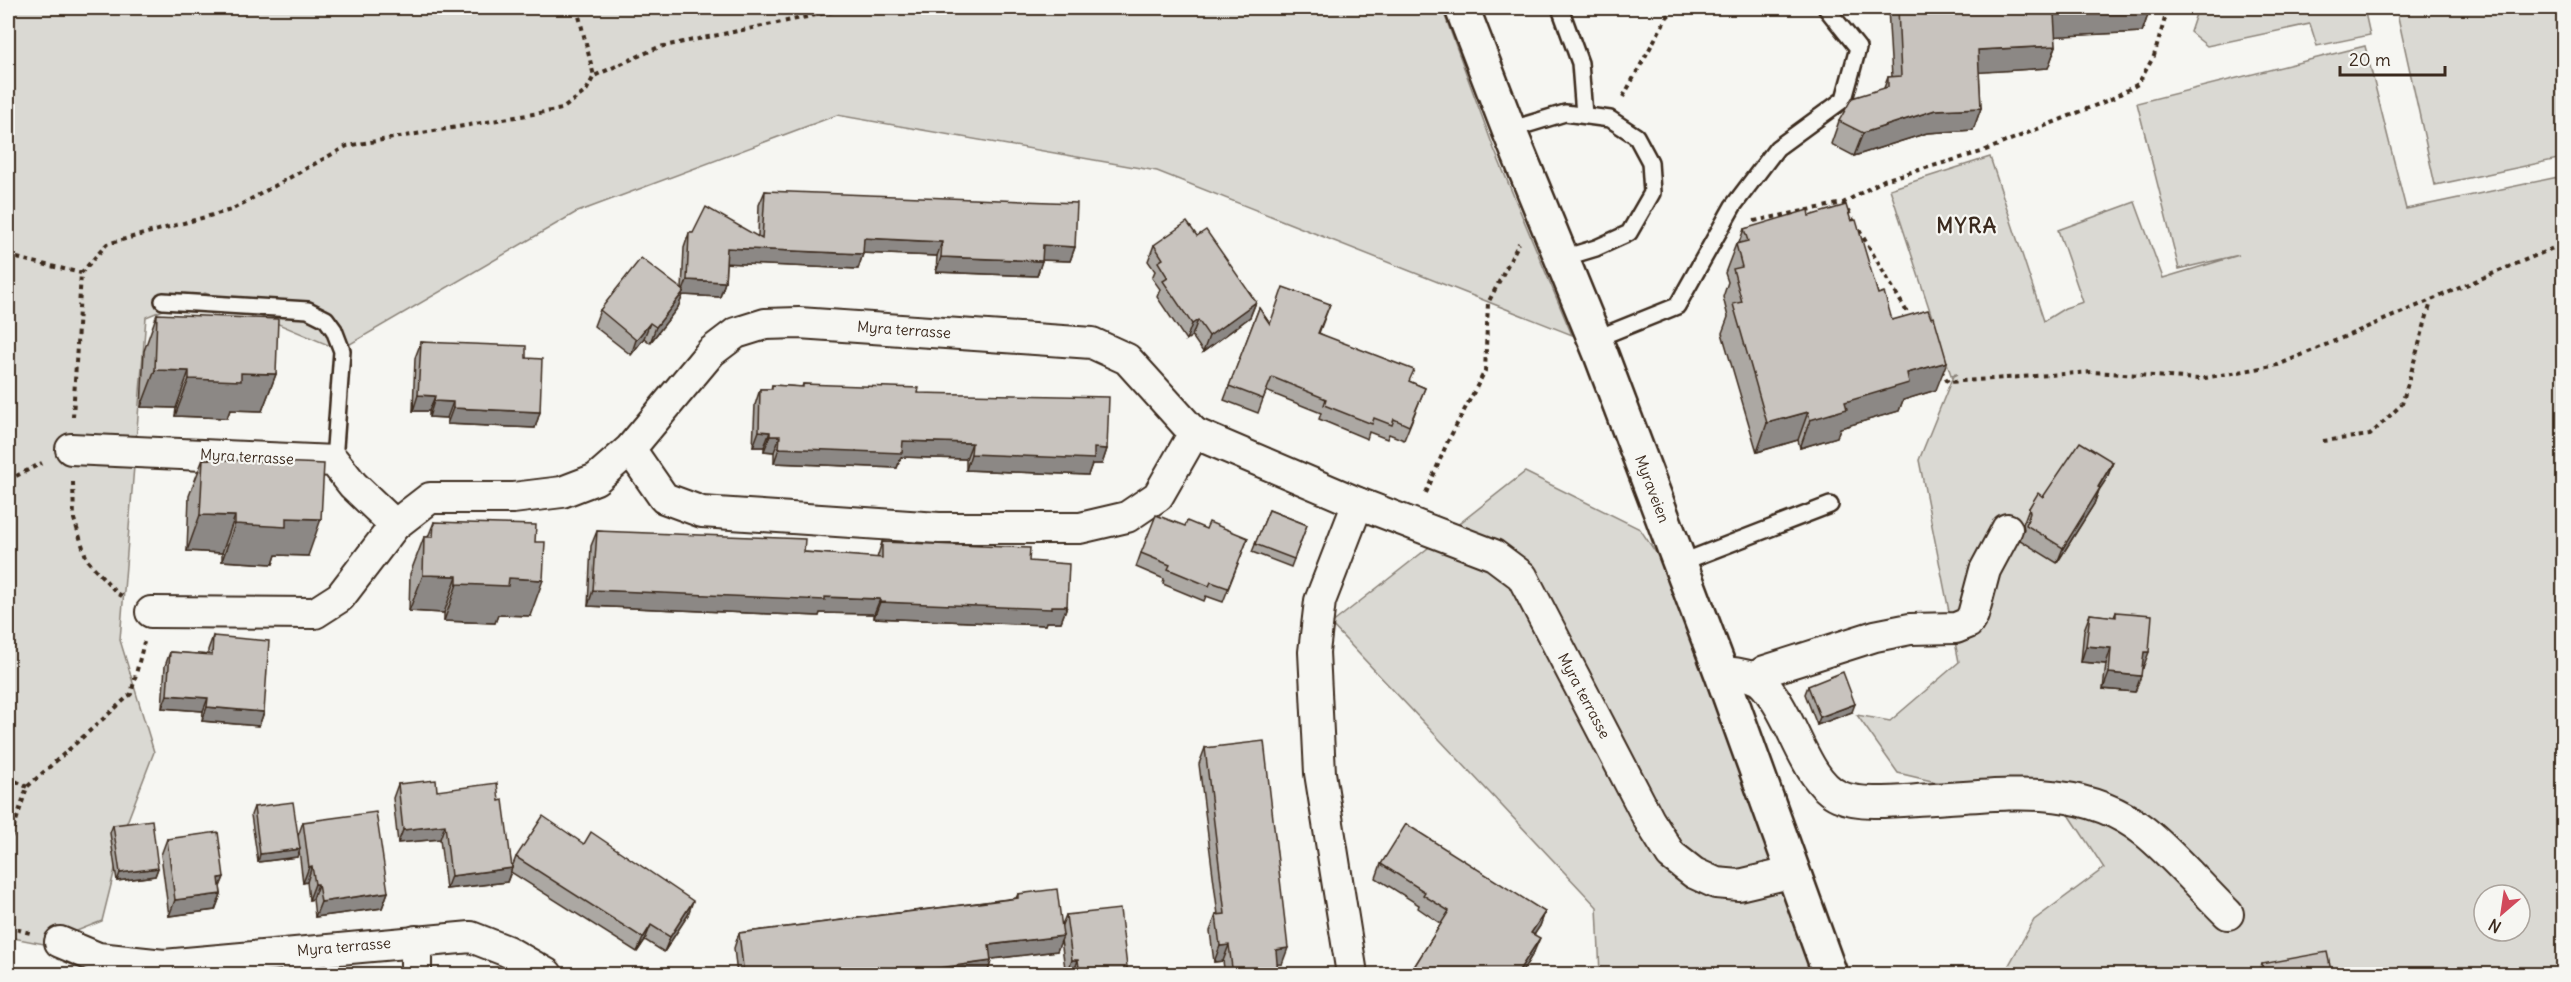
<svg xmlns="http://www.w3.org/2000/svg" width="2571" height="982" font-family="Delius,sans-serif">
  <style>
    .green { fill: #dad9d3; stroke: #8a8278; stroke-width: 1.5; fill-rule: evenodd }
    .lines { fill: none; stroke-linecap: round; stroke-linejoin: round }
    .service-casing { stroke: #3b2a1e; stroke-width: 20 }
    .minor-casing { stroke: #3b2a1e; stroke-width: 34 }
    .secondary-casing { stroke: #3b2a1e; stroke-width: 38 }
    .path { stroke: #3b2a1e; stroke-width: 4; stroke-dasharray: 4.5 4.5; stroke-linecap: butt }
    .service { stroke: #f6f6f2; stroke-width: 15 }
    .minor { stroke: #f6f6f2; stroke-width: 30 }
    .secondary { stroke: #f6f6f2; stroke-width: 33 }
    .wall { fill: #aca8a3; stroke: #3b2a1e; stroke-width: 1.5 }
    .shaded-wall { fill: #8c8885; stroke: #3b2a1e; stroke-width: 1.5 }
    .building { fill: #c8c3be; stroke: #3b2a1e; stroke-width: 1.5 }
    .labels { text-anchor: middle; stroke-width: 4.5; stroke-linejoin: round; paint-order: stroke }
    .street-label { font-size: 15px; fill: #3b2a1e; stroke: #f6f6f2 }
    .district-label { font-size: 21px; font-weight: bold; letter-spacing: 1.5px; fill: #3b2a1e; stroke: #f6f6f2 }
  </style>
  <rect width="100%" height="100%" fill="#f6f6f2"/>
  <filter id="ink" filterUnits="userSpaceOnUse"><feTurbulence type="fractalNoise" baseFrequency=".0167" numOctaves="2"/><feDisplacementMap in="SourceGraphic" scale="12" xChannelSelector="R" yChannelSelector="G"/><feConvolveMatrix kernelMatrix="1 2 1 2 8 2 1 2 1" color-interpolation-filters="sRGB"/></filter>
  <g filter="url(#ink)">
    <g class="green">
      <polygon points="8,8 1442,8 1494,149 1572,335 1157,171 837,115 575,213 340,350 205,293 146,317 120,640 154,752 126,825 102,921 44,944 8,937"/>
      <polygon points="2198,8 2364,8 2370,35 2317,46 2310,24 2207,46 2190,32"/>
      <polygon points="2396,8 2563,8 2563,158 2435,185"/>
      <path d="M 2365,46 L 2406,209 L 2563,176 L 2563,974 L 2004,974 L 2034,920 L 2104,868 L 2068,813 L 1898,773 L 1857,715 L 1890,721 L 1959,662 L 1919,460 L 1953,376 L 1957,374 L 1951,375 L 1890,189 L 1990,157 L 2044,321 L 2065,308 L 2083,302 L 2058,230 L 2135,202 L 2163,278 L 2239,255 L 2179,269 L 2137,103 ZM 2484,895 L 2520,895 L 2520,931 L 2484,931 Z"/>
      <polygon points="1525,472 1640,529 1750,692 1753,730 1830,974 1600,974 1597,907 1331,624"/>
    </g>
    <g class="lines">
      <g class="service-casing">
        <g id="service">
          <polyline points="1560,8 1580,63 1584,115"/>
          <polyline points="1509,130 1565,113 1610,119 1636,136 1650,162 1652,193 1629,233 1596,248 1563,258"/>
          <polyline points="163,301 308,310 326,319 334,330 342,351 334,461"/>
          <polyline points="1595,339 1677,306 1733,206 1777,148 1844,99 1858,48 1826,8"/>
          <polyline points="1680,563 1830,505"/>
        </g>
      </g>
      <g class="minor-casing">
        <g id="minor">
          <polyline points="1194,433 1358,503 1494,555 1522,576 1649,820 1671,855 1694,873 1716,883 1739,885 1794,872"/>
          <polyline points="71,449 334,461 353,485 395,525"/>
          <polyline points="151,612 315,613 340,597 395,525 430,498 513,498 562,492 596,479 630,449 711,352 736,333 765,324 799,323 1092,343 1127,359 1194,433 1158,496 1127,517 1080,528 939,528 702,512 664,498 630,449"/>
          <path d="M 1721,672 C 1733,673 1746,674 1757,679 C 1764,683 1768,689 1772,695 C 1794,723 1807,782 1839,796 C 1864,807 1906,800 1934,799 C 2005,795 2083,782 2144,831 C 2172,853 2201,888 2228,914"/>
          <polyline points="1755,678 1765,671 1875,636 1910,629 1956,628 1968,623 1973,615 1985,570 2007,529"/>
          <polyline points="60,942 98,958 164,965 471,937 507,951 547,974"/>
          <polyline points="416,974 416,941"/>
          <polyline points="1352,974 1320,773 1314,652 1320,601 1358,503"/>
        </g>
      </g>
      <g class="secondary-casing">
        <polyline id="secondary" points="1462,8 1509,130 1600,352 1721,672 1830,974"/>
      </g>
      <g class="path">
        <polyline points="577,8 594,76"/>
        <polyline points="935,8 957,8"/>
        <polyline points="1623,97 1667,17 1676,8"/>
        <polyline points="1843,203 1855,223"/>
        <polyline points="1754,221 1843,203 1884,180 1981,152 2111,99 2138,84 2154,56 2168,8"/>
        <polyline points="1859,230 1911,319"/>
        <polyline points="8,256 81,273"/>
        <polyline points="1941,370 1948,382 2093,372 2199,379 2278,365 2558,246 2564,246"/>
        <polyline points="73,417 81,273 107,244 231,210 347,146 562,109 586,91 594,76 659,47 851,8"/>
        <polyline points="2323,441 2370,435 2402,404 2431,302"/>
        <polyline points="8,480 42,463"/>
        <polyline points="73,482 74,519 87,560 117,593 124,597"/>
        <polyline points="1426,493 1447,443 1485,371 1488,303 1519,243"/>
        <polyline points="8,777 27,787"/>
        <polyline points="8,846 27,787 131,694 144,642"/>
        <polyline points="8,927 30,933"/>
      </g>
      <use href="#service" class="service"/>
      <use href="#minor" class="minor"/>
      <use href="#secondary" class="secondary"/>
    </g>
    <g class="wall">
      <polygon points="1888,8 2150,8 2150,9 2142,32 2055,36 2056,46 2048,68 1979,72 1981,108 1973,130 1927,133 1854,156 1831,144 1839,121 1884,88 1888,77 1892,77"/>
      <polygon points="765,191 1075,247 1070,261 1042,260 1037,276 936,272 937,256 863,253 858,269 726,263 725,282 720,297 683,295 678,307 650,343 644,338 631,355 594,326 600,310 682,290 684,248 689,233 758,236 759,205"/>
      <polygon points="1809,216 1851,221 1878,294 1892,320 1936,390 1903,400 1899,411 1840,428 1837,437 1800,448 1798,440 1757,452 1722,333 1728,317 1723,297 1728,282 1725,273 1736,244 1739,243 1744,229"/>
      <polygon points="1197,236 1256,302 1250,317 1203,352 1192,336 1186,340 1157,297 1160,289 1152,278 1155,271 1148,261 1154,245"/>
      <polygon points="1330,304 1319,333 1410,382 1425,388 1404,440 1389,434 1387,439 1369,432 1367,439 1319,419 1321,413 1266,391 1258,413 1224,400 1259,308 1270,324"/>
      <polygon points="157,314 276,374 262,411 230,410 227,418 175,416 176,408 141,407 144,351"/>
      <polygon points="421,342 526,358 540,412 535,428 447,424 447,418 429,417 429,411 413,411 415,358"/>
      <polygon points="803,384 918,393 1107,449 1102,464 1092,464 1088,475 966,470 966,459 901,457 897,468 774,463 774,452 764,451 764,447 753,447 755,405 760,389 771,389 772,385 802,387"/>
      <polygon points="203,459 308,556 276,555 273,564 222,561 222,553 187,551 189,496"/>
      <polygon points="2113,462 2107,478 2099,490 2094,504 2057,563 2020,540 2024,529 2023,524 2029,508 2043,497"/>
      <polygon points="1269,510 1307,525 1291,567 1252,552"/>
      <polygon points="434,522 530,616 498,615 495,623 444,621 444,613 409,611 410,574 424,537 428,537"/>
      <polygon points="1185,526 1206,529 1248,538 1223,602 1206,596 1204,601 1163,584 1164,579 1136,567 1141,553"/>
      <polygon points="597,531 804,552 877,558 882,542 1029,561 1067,606 1061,622 1046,622 1045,625 874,618 874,614 820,613 819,616 588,606 591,546"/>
      <polygon points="2116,612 2143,668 2142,668 2135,692 2103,689 2106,664 2081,662 2084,630 2090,614 2114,617"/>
      <polygon points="213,636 264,712 259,726 202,721 203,711 162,708 165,666 170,652 208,655 208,650"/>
      <polygon points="1808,686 1852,712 1817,725 1805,694"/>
      <polygon points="1205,748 1282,964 1277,964 1278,975 1225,975 1223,961 1214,962 1210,931 1216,915 1218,915 1199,764"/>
      <polygon points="398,784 499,801 512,867 516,857 688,915 664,952 645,940 637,952 511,872 507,882 446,889 440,839 398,843 393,798"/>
      <polygon points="254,807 298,836 303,822 388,892 382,908 315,917 313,899 309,900 307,882 303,883 299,850 297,857 258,862 251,815"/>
      <polygon points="113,825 158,868 155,876 117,881 110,833"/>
      <polygon points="167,839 224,877 220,886 221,894 215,910 169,916 161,855"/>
      <polygon points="1381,864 1545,912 1540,926 1534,935 1534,952 1520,975 1409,975 1441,924 1418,908 1419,905 1376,878"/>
      <polygon points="1018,894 1061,927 1066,915 1128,975 1066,975 1061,940 1057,951 991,959 991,961 987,975 737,975 734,948 739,933 1016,898"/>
      <polygon points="2262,964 2332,975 2258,975"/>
    </g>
    <g class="shaded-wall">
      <polygon points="2150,9 2142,32 2046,37 2054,14"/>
      <polygon points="2056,46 2048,68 1970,73 1978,50"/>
      <polygon points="1981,108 1973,130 1927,133 1854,156 1863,133 1935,110"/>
      <polygon points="864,238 942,242 937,256 859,253"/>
      <polygon points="1043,245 1075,247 1070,261 1038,260"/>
      <polygon points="727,248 863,254 858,269 722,263"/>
      <polygon points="941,257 1042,261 1037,276 936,272"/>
      <polygon points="687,280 725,282 720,297 683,295 678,307 650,343 656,327 682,294"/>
      <polygon points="1256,302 1250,317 1203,352 1209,336"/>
      <polygon points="1198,320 1192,336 1186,340 1192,324"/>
      <polygon points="650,323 644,338 631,355 636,340"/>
      <polygon points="1947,362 1936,390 1903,400 1899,411 1840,428 1837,437 1800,448 1810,420 1845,402 1907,373"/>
      <polygon points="155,370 189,371 176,408 141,407"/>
      <polygon points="241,373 276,374 262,411 230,410 227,418 175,416 189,379"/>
      <polygon points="418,395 435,396 429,411 413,411"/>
      <polygon points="434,401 453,402 447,418 429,417"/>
      <polygon points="453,408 540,412 535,428 447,424"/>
      <polygon points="1808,412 1798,440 1757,452 1767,423"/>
      <polygon points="759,431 770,432 764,447 753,447"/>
      <polygon points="770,436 780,436 774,452 764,451"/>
      <polygon points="903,441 972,443 966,459 901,457 897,468 774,463 779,448"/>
      <polygon points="1094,448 1107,449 1102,464 1092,464 1088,475 966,470 971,454"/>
      <polygon points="2113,462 2107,478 2099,490 2094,504 2057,563 2063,548"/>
      <polygon points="200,515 235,516 222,553 187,551"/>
      <polygon points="286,518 321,519 308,556 276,555 273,564 222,561 235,524"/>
      <polygon points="423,575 457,576 444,613 409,611"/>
      <polygon points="509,578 543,580 530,616 498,615 495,623 444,621 457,584"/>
      <polygon points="593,590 880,599 874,614 820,613 819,616 588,606"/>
      <polygon points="880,602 1051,606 1067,606 1061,622 1046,622 1045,625 874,618"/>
      <polygon points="2086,646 2111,648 2106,664 2081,662"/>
      <polygon points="2144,652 2149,652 2143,668 2138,667"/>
      <polygon points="2109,673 2141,676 2135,692 2103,689"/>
      <polygon points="167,695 208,698 203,711 162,708"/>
      <polygon points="1855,704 1852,712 1817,725 1820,717"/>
      <polygon points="207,707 264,712 259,726 202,721"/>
      <polygon points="445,825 440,839 398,843 403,830"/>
      <polygon points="300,849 297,857 258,862 260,854"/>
      <polygon points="312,866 307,882 303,883 309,867"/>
      <polygon points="158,868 155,876 117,881 120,873"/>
      <polygon points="512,868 507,882 446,889 451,876"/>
      <polygon points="224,877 218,892 219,878"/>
      <polygon points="315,884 318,884 313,899 309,900"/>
      <polygon points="388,892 382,908 315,917 321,902"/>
      <polygon points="221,894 215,910 169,916 175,900"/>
      <polygon points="693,901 688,915 664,952 670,937"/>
      <polygon points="1545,912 1540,926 1526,947 1531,933"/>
      <polygon points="651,925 645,940 637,952 643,938"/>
      <polygon points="1063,936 1057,951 984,960 989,945"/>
      <polygon points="1540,938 1534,952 1520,975 1516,975"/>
      <polygon points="1229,945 1223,961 1214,962 1220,946"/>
      <polygon points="1288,948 1282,964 1270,965 1276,950"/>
      <polygon points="1072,960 1078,960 1073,975 1067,975"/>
      <polygon points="991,961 987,975 886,975"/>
    </g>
    <g class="building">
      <polygon points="1898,8 2150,8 2150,9 2054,14 2056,46 1978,50 1981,108 1935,110 1863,133 1839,121 1852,98 1888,87 1888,77 1901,76"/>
      <polygon points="765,191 1077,203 1075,247 1043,245 1042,261 941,257 942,242 864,238 863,254 727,248 725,282 687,280 689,233 693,233 706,207 762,239"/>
      <polygon points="1846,205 1851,221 1856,220 1878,294 1884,292 1892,320 1928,310 1931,318 1934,317 1947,362 1907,373 1909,383 1845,402 1847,409 1810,420 1808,412 1767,423 1733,304 1742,302 1733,269 1742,267 1736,244 1748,241 1744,229 1808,210 1809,216"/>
      <polygon points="1187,222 1197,236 1206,230 1256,302 1209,336 1198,320 1192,324 1163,281 1168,278 1158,262 1163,259 1154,245"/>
      <polygon points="641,258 684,291 656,327 650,323 636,340 600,310"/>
      <polygon points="1283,287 1330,304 1318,333 1414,370 1409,381 1425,388 1409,426 1394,419 1392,425 1374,418 1372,424 1324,405 1326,399 1272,377 1263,399 1229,386 1259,308 1270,324"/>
      <polygon points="157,314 278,319 276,374 241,373 241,381 189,379 189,371 155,370"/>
      <polygon points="421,342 526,346 526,358 542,359 540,412 453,408 453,402 434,401 435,396 418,395"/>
      <polygon points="803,384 919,388 918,393 1109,397 1107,449 1094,448 1094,459 971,454 972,443 903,441 902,453 779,448 780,436 770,436 770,432 759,431 760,389 772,389 772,385 803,387"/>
      <polygon points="2080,442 2113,462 2098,487 2100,488 2063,548 2026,525 2030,513 2029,508 2038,493 2043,497"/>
      <polygon points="203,459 324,464 321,519 286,518 286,527 235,524 235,516 200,515"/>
      <polygon points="1269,510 1307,525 1294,559 1255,544"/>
      <polygon points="1156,515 1185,526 1187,521 1206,529 1209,522 1248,538 1228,588 1211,582 1209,586 1168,569 1170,565 1141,553"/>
      <polygon points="434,522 536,525 535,542 545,542 543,580 509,578 508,586 457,584 457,576 423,575 424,537 433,537"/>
      <polygon points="597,531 805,539 804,552 882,558 882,542 1030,548 1029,561 1069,564 1067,606 1051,606 1051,609 880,602 880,599 825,597 825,600 593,590"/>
      <polygon points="2116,612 2152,615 2149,652 2144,652 2141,676 2109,673 2111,648 2086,646 2090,614 2116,617"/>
      <polygon points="213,636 269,641 264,712 207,707 208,698 167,695 170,652 212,655"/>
      <polygon points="1843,672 1855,704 1820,717 1808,686"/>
      <polygon points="1264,741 1288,948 1276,950 1278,975 1233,975 1229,945 1220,946 1216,915 1225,914 1205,748"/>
      <polygon points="436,780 437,791 497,783 499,801 503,800 512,868 451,876 445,825 403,830 398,784"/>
      <polygon points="293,802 300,849 260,854 254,807"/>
      <polygon points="376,812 388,892 321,902 318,884 315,884 312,866 309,867 303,822"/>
      <polygon points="543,816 584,844 591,832 693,901 670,937 651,925 643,938 516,857"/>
      <polygon points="152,820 158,868 120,873 113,825"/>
      <polygon points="1406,824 1545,912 1531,933 1540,938 1516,975 1409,975 1449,911 1423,895 1425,892 1381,864"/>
      <polygon points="218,832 224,877 219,878 221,894 175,900 167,839"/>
      <polygon points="1057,889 1063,936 989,945 991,961 886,975 744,975 739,933 1018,898 1018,894"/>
      <polygon points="1120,909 1128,975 1080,975 1078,960 1072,960 1066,915"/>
      <polygon points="2327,952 2332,975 2264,975 2262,964"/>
      <polygon points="352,971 352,975 325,975"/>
    </g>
  </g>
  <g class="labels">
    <g class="street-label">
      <text transform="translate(904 330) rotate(4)" y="5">Myra terrasse</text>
      <text transform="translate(247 457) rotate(3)" y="5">Myra terrasse</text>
      <text transform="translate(1652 489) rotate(69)" y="5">Myraveien</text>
      <text transform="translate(1584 696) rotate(62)" y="5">Myra terrasse</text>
      <text transform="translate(344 947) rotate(-5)" y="5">Myra terrasse</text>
    </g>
    <g class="district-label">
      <text x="1967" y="233">MYRA</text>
    </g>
  </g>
  <rect width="2571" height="982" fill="none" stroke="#f6f6f2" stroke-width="30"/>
  <rect x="15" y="15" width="2541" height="952" fill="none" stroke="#3b2a1e" stroke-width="2" filter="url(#ink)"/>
  <g transform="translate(2502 913) rotate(209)"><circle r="28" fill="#f6f6f2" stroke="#aba49d" stroke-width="1.5"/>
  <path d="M0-4.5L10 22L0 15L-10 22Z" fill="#d1495b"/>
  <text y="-9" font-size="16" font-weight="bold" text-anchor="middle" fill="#3b2a1e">N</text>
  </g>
  <path d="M2340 66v9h105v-9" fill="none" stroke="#3b2a1e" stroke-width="3"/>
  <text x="2349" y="66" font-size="18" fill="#3b2a1e" stroke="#f6f6f2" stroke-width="4.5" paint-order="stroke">20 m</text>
</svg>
